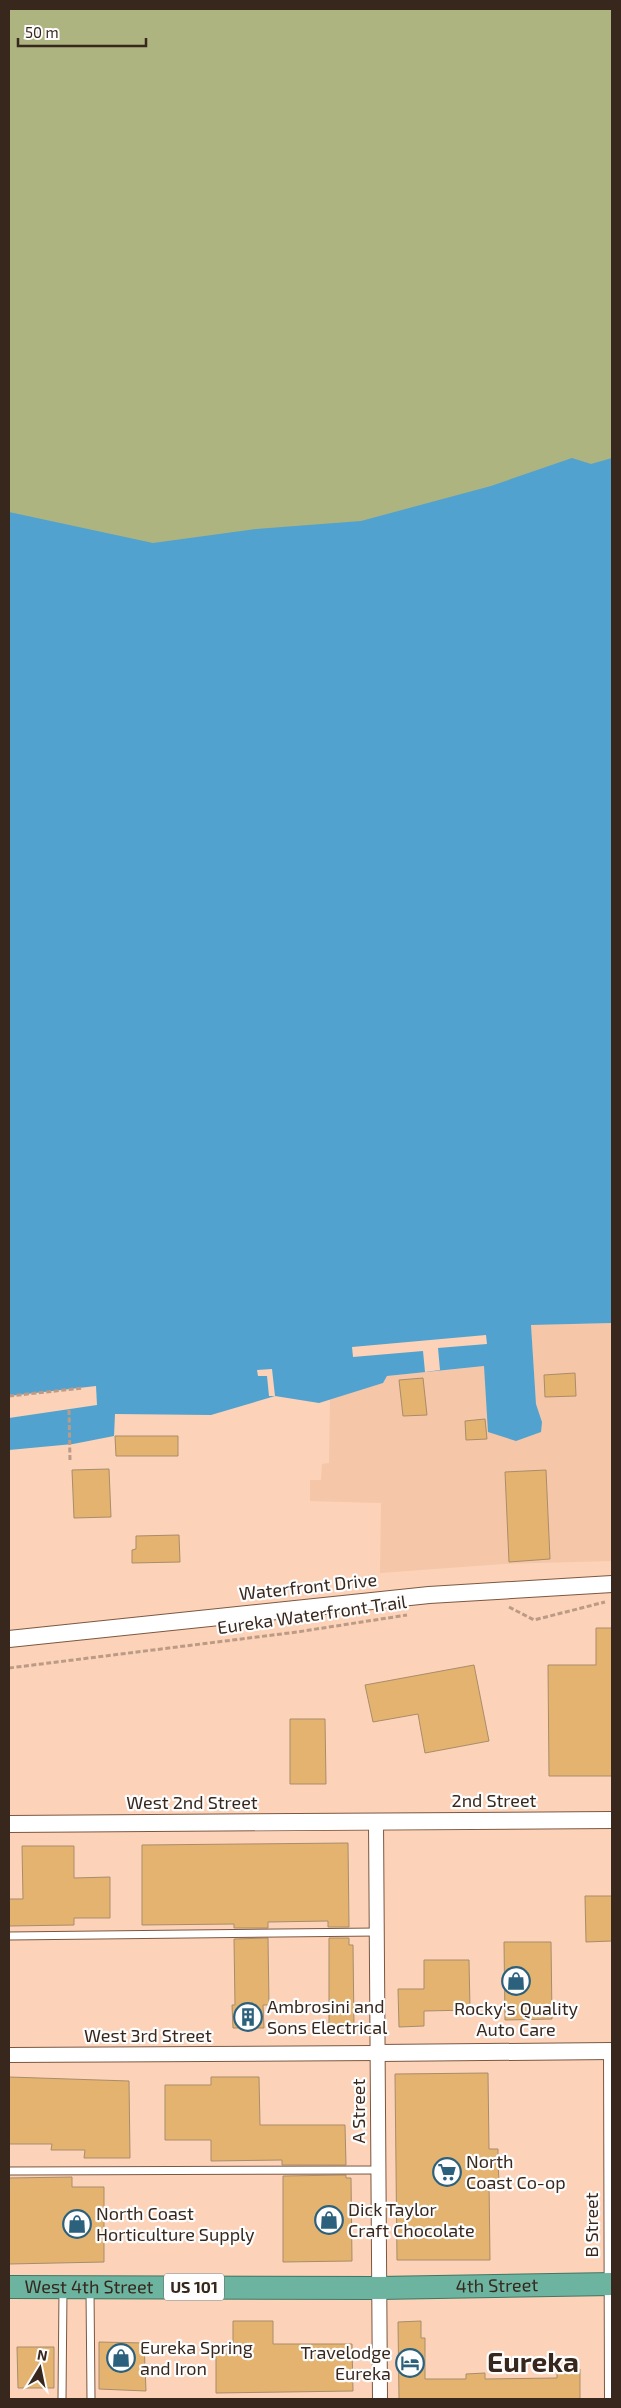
<svg xmlns="http://www.w3.org/2000/svg" width="621" height="2408" viewBox="0 0 621 2408" font-family="'Exo 2',sans-serif">
<style>
.built{fill:#f5c6a7}
.green{fill:#adb480}
.water{fill:#51a2ce}
.pier{fill:#fcd2b8}
.building{fill:#e4b370;stroke:#a88d6a}
.lines{fill:none;stroke-linecap:round;stroke-linejoin:round}
.service-casing{stroke:#7c5841;stroke-width:9}
.minor-casing{stroke:#7c5841;stroke-width:16}
.tertiary-casing{stroke:#7c5841;stroke-width:18}
.trunk-casing{stroke:#417663;stroke-width:24}
.path{stroke:#bc9b86;stroke-width:3;stroke-dasharray:5 2.5;stroke-linecap:butt}
.service{stroke:#fff;stroke-width:7}
.minor{stroke:#fff;stroke-width:14}
.tertiary{stroke:#fff;stroke-width:16}
.trunk{stroke:#6cb3a0;stroke-width:22}
.labels{text-anchor:middle;stroke-width:4.5;stroke-linejoin:round;paint-order:stroke}
.shield{fill:#fdfdfd;stroke:#726760;stroke-width:1}
.shield-label{font-size:16px;font-weight:bold;fill:#37271d}
.street-label{font-size:18px;fill:#37271d;stroke:#fdfdfd}
.poi-label{font-size:18px;fill:#37271d;stroke:#fdfdfd;text-anchor:start}
.town-label{font-size:28px;font-weight:bold;fill:#37271d;stroke:#fdfdfd}
</style>
<rect width="100%" height="100%" fill="#fcd2b8"/>
<polygon class="built" points="612,1323 612,1561 503,1564 380,1573 381,1503 310,1501 310,1480 321,1480 322,1464 329,1463 330,1399 383,1383 387,1376 485,1366 542,1422 536,1404 531,1325"/>
<polygon class="green" points="9,9 612,9 612,515 9,662"/>
<polygon class="water" points="572,458 591,464 612,458 612,1323 531,1325 536,1404 542,1422 541,1432 516,1441 488,1432 484,1366 387,1376 383,1383 319,1403 275,1396 211,1415 115,1414 114,1436 73,1444 9,1450 9,512 153,543 256,529 361,521 491,486"/>
<g class="pier">
<polygon points="486,1335 487,1344 438,1348 440,1370 425,1372 423,1351 353,1357 352,1347"/>
<polygon points="272,1369 275,1396 269,1396 267,1376 258,1376 257,1370"/>
<polygon points="96,1386 97,1405 9,1418 9,1396"/>
</g>
<g class="building">
<polygon points="575,1373 576,1396 545,1397 544,1375"/>
<polygon points="423,1378 427,1415 403,1416 399,1380"/>
<polygon points="485,1419 487,1439 466,1440 465,1421"/>
<polygon points="115,1436 178,1436 178,1456 116,1456"/>
<polygon points="109,1469 111,1517 74,1518 72,1470"/>
<polygon points="546,1470 550,1559 509,1562 505,1472"/>
<polygon points="179,1535 180,1562 132,1563 132,1550 136,1549 136,1536"/>
<polygon points="596,1628 612,1628 612,1776 549,1776 548,1665 596,1665"/>
<polygon points="474,1665 489,1741 425,1753 418,1714 373,1722 365,1685"/>
<polygon points="290,1719 325,1719 326,1784 290,1784"/>
<polygon points="348,1843 349,1927 328,1927 328,1921 268,1922 268,1928 234,1928 234,1924 142,1925 142,1845"/>
<polygon points="22,1846 74,1846 74,1878 110,1877 110,1918 74,1918 74,1925 9,1926 9,1899 23,1899"/>
<polygon points="585,1896 612,1896 612,1941 586,1942"/>
<polygon points="268,1938 269,2005 263,2005 264,2028 233,2028 232,2005 235,2005 234,1939"/>
<polygon points="329,1938 349,1938 349,1945 353,1945 354,2028 329,2028"/>
<polygon points="504,1942 551,1942 552,2019 505,2020"/>
<polygon points="424,1960 469,1960 470,2010 424,2011 424,2026 399,2027 398,1989 424,1989"/>
<polygon points="488,2073 489,2149 498,2149 498,2163 499,2181 489,2181 490,2260 397,2260 395,2074"/>
<polygon points="9,2077 129,2081 130,2158 84,2158 85,2150 51,2150 52,2144 9,2144"/>
<polygon points="211,2077 259,2077 260,2125 345,2125 346,2165 282,2165 282,2160 211,2161 211,2140 165,2140 165,2085 211,2085"/>
<polygon points="346,2175 346,2178 351,2178 352,2261 283,2262 283,2176"/>
<polygon points="72,2177 72,2187 104,2187 104,2262 9,2264 9,2178"/>
<polygon points="233,2321 273,2321 273,2344 352,2344 353,2391 216,2393 216,2354 230,2354 230,2344 233,2344"/>
<polygon points="421,2321 421,2338 425,2338 425,2379 466,2379 466,2374 485,2373 485,2379 557,2378 557,2370 580,2369 580,2399 399,2399 398,2322"/>
<polygon points="99,2342 144,2343 146,2391 99,2389"/>
<polygon points="17,2347 54,2347 54,2388 18,2388"/>
</g>
<g class="lines">
<defs>
<g id="service">
<polyline points="9,1936 377,1932"/>
<polyline points="9,2171 378,2170"/>
<polyline points="90,2290 91,2399"/>
<polyline points="62,2399 63,2290"/>
</g>
<g id="minor">
<polyline points="376,1822 380,2399"/>
<polyline points="611,2051 612,2399"/>
<polyline points="9,2055 378,2053"/>
</g>
<g id="tertiary">
<polyline points="9,1639 429,1595 612,1584"/>
<polyline points="9,1824 612,1820"/>
<polyline points="378,2053 612,2051"/>
</g>
<g id="trunk">
<path id="s1" d="M9 2287 379 2288 612 2284"/>
</g>
</defs>
<use href="#service" class="service-casing"/>
<use href="#minor" class="minor-casing"/>
<use href="#tertiary" class="tertiary-casing"/>
<use href="#trunk" class="trunk-casing"/>
<g class="path">
<polyline points="9,1396 83,1388"/>
<polyline points="69,1410 70,1461"/>
<polyline points="509,1607 534,1620 605,1602"/>
<polyline points="9,1668 297,1632 407,1615"/>
</g>
<use href="#service" class="service"/>
<use href="#minor" class="minor"/>
<use href="#tertiary" class="tertiary"/>
<use href="#trunk" class="trunk"/>
</g>
<defs>
<symbol id="shop-ring" viewBox="-11 -11 22 22"><circle r="9.5" fill="#fdfdfd" stroke="#2c617d" stroke-width="1.5"/><path d="M-5-2.5h2.3a2.7 3.5 0 0 1 5.4 0H5L5.5 6h-11ZM-1.5-2.5h3a1.5 2.3 0 0 0-3 0Z" fill="#2c617d"/></symbol>
<symbol id="building-ring" viewBox="-11 -11 22 22"><circle r="9.5" fill="#fdfdfd" stroke="#2c617d" stroke-width="1.5"/><path d="M-4-6H4V6H1V3H-1V6H-4ZM-2.5-4.3h1.7v1.8h-1.7ZM.8-4.3h1.7v1.8H.8ZM-2.5-1h1.7V.8h-1.7ZM.8-1h1.7V.8H.8Z" fill="#2c617d"/></symbol>
<symbol id="supermarket-ring" viewBox="-11 -11 22 22"><circle r="9.5" fill="#fdfdfd" stroke="#2c617d" stroke-width="1.5"/><path d="M-6-5.5h2.5l.6 2H6L4.5 2H-2.5L-4.4-4H-6ZM-1.5 3.2a1.3 1.3 0 1 0 .1 0ZM3 3.2a1.3 1.3 0 1 0 .1 0Z" fill="#2c617d"/></symbol>
<symbol id="hotel-ring" viewBox="-11 -11 22 22"><circle r="9.5" fill="#fdfdfd" stroke="#2c617d" stroke-width="1.5"/><path d="M-6-4.5h1.5V1H6V5H4.5V3h-9V5H-6ZM-4 0a1.8 1.8 0 1 1 3.6 0ZM.5 0V-2.5h3Q6-2.5 6 0Z" fill="#2c617d"/></symbol>
</defs>
<g fill-rule="evenodd">
<use href="#shop-ring" x="500" y="1965" width="32" height="32"/>
<use href="#building-ring" x="232" y="2001" width="32" height="32"/>
<use href="#supermarket-ring" x="431" y="2156" width="32" height="32"/>
<use href="#shop-ring" x="313" y="2204" width="32" height="32"/>
<use href="#shop-ring" x="61" y="2208" width="32" height="32"/>
<use href="#shop-ring" x="105" y="2342" width="32" height="32"/>
<use href="#hotel-ring" x="394" y="2347" width="32" height="32"/>
</g>
<g class="labels">
<rect class="shield" x="164" y="2273.5" width="60" height="27" rx="4"/>
<g class="shield-label">
<text x="194" y="2293">US 101</text>
</g>
<g class="street-label">
<text transform="translate(308 1587) rotate(-6)" y="6">Waterfront Drive</text>
<text transform="translate(312 1615) rotate(-8)" y="6">Eureka Waterfront Trail</text>
<text x="494" y="1807">2nd Street</text>
<text x="192" y="1809">West 2nd Street</text>
<text x="148" y="2042">West 3rd Street</text>
<text transform="translate(359 2111) rotate(-90)" y="6">A Street</text>
<text transform="translate(592 2225) rotate(-90)" y="6">B Street</text>
<text dy="6" stroke="none"><textPath href="#s1" startOffset="488">4th Street</textPath></text>
<text dy="6" stroke="none"><textPath href="#s1" startOffset="80">West 4th Street</textPath></text>
</g>
<g class="poi-label">
<text x="267" y="2013">Ambrosini and<tspan x="267" dy="21">Sons Electrical</tspan></text>
<text x="516" y="2015" text-anchor="middle">Rocky's Quality<tspan x="516" dy="21">Auto Care</tspan></text>
<text x="466" y="2168">North<tspan x="466" dy="21">Coast Co-op</tspan></text>
<text x="348" y="2216">Dick Taylor<tspan x="348" dy="21">Craft Chocolate</tspan></text>
<text x="96" y="2220">North Coast<tspan x="96" dy="21">Horticulture Supply</tspan></text>
<text x="140" y="2354">Eureka Spring<tspan x="140" dy="21">and Iron</tspan></text>
<text x="391" y="2359" text-anchor="end">Travelodge<tspan x="391" dy="21">Eureka</tspan></text>
</g>
<g class="town-label">
<text x="533" y="2372">Eureka</text>
</g>
</g>
<rect width="621" height="2408" fill="none" stroke="#37271d" stroke-width="20"/>
<g transform="translate(40 2368) rotate(10)" stroke="#fdfdfd" stroke-width="4" paint-order="stroke">
<path d="M0-4L9 19L0 12L-9 19Z" fill="#37271d"/>
<text y="-8" font-size="14" font-weight="bold" text-anchor="middle" fill="#37271d">N</text>
</g>
<path d="M18 38v8h128v-8" fill="none" stroke="#37271d" stroke-width="2.5"/>
<text x="25" y="38" font-size="15" fill="#37271d" stroke="#fdfdfd" stroke-width="4" paint-order="stroke">50 m</text>
</svg>
